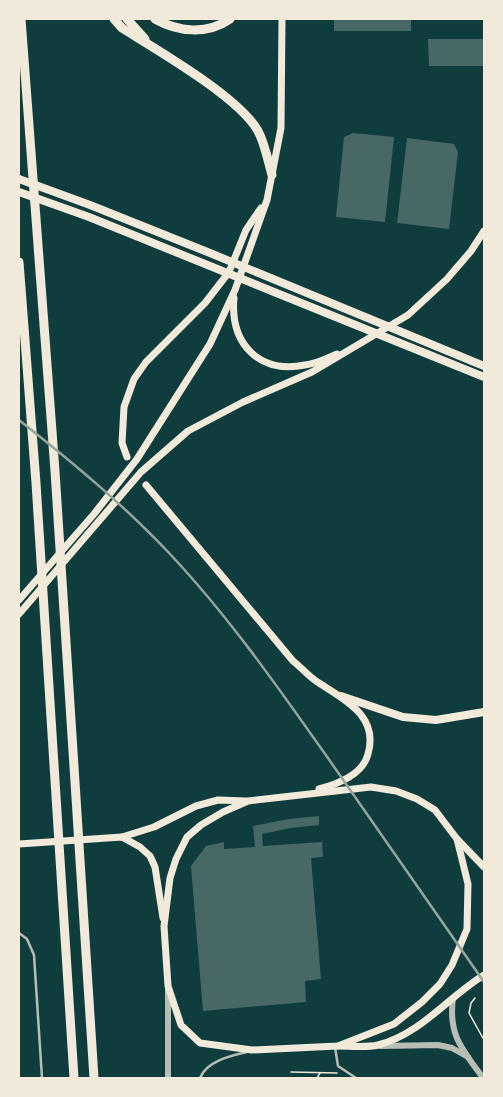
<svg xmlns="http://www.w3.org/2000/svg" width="503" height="1097" viewBox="0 0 503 1097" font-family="Signika,sans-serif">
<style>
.building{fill:#486865}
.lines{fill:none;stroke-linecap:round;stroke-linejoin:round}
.path{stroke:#f1e9da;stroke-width:1.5}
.service{stroke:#b8beb3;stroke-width:2.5}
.tertiary{stroke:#b8beb3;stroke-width:6}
.secondary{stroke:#f1e9da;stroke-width:7}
.primary{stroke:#f1e9da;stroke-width:7}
.trunk{stroke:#f1e9da;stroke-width:8}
.motorway{stroke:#f1e9da;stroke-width:9}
.rail{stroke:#97a49c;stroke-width:2.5}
</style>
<rect width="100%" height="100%" fill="#0f3d3e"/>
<g class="building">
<rect x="334" y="19" width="77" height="12"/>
<polygon points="428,39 484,39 484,66 429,66"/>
<polygon points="353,133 394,137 385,222 336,217 344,137"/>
<polygon points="407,138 454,144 458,152 449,229 397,223"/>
<polygon points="319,816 319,825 291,828 262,834 263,846 322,842 323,857 311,858 321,979 305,981 306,1002 203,1011 191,866 206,846 224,842 224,849 255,847 253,826 289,819"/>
</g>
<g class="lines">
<g class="path">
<polyline points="475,998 471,1003 469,1013 484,1040"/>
<polyline points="291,1072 337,1073"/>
<polyline points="317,1078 320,1073"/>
</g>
<g class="service">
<polyline points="19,933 27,939 34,955 42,1078"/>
<polyline points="335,1047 338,1066 356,1078"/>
<path d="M200 1078C207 1061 230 1056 247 1052"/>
</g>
<g class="tertiary">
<polyline points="168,989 168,1078"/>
<path d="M453 998C448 1035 462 1049 483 1078"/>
<polyline points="380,1046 438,1045 452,1048 468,1057"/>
</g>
<g class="secondary">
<polyline points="457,839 484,867"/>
<path d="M338 1046C350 1046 366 1048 378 1045 421 1034 448 997 484 975"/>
</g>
<g class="primary">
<path d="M234 298C230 343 258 374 305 365 316 364 327 358 337 354"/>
<polyline points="127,457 122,443 124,407 134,379 146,362 205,303 229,272 246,230 261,208"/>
<path d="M146 485 293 661C302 668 309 677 319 683 345 700 379 716 368 754 363 775 338 784 319 789"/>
<polyline points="19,600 94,514 137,459 210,344 235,290 267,200 281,128 282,19"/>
<polyline points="19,614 141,472 188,431 243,402 312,372 408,315 447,279 471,251 484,231"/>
<polygon points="371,787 396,791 417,799 435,810 457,839 468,884 467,929 452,965 440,984 422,1002 394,1024 338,1046 252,1050 200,1043 181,1025 168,986 164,926 170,878 176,859 187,837 201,825 223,812 248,801"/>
<polyline points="122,837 154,827 196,806 218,800 246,801"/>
<polyline points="19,844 122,837 140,847 150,856 155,867 163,918"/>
</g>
<g class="trunk">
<polyline points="19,179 90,205 210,253 484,366"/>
<polyline points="19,192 89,217 484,377"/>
<polyline points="341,696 403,717 436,720 484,712"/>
</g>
<g class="motorway">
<polyline points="21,19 55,471 94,1078"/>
<path d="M114 19 122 28C157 50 239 97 258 131 265 144 268 161 272 175"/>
<polyline points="127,19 145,39"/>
<path d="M155 19C178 32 207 35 230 19"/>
<polyline points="19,262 36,483 74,1078"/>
</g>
<path class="rail" d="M19 420C72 462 124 505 170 554 230 618 280 690 330 761 382 835 433 909 484 982"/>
</g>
<rect width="503" height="1097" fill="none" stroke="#f1e9da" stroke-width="40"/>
</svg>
